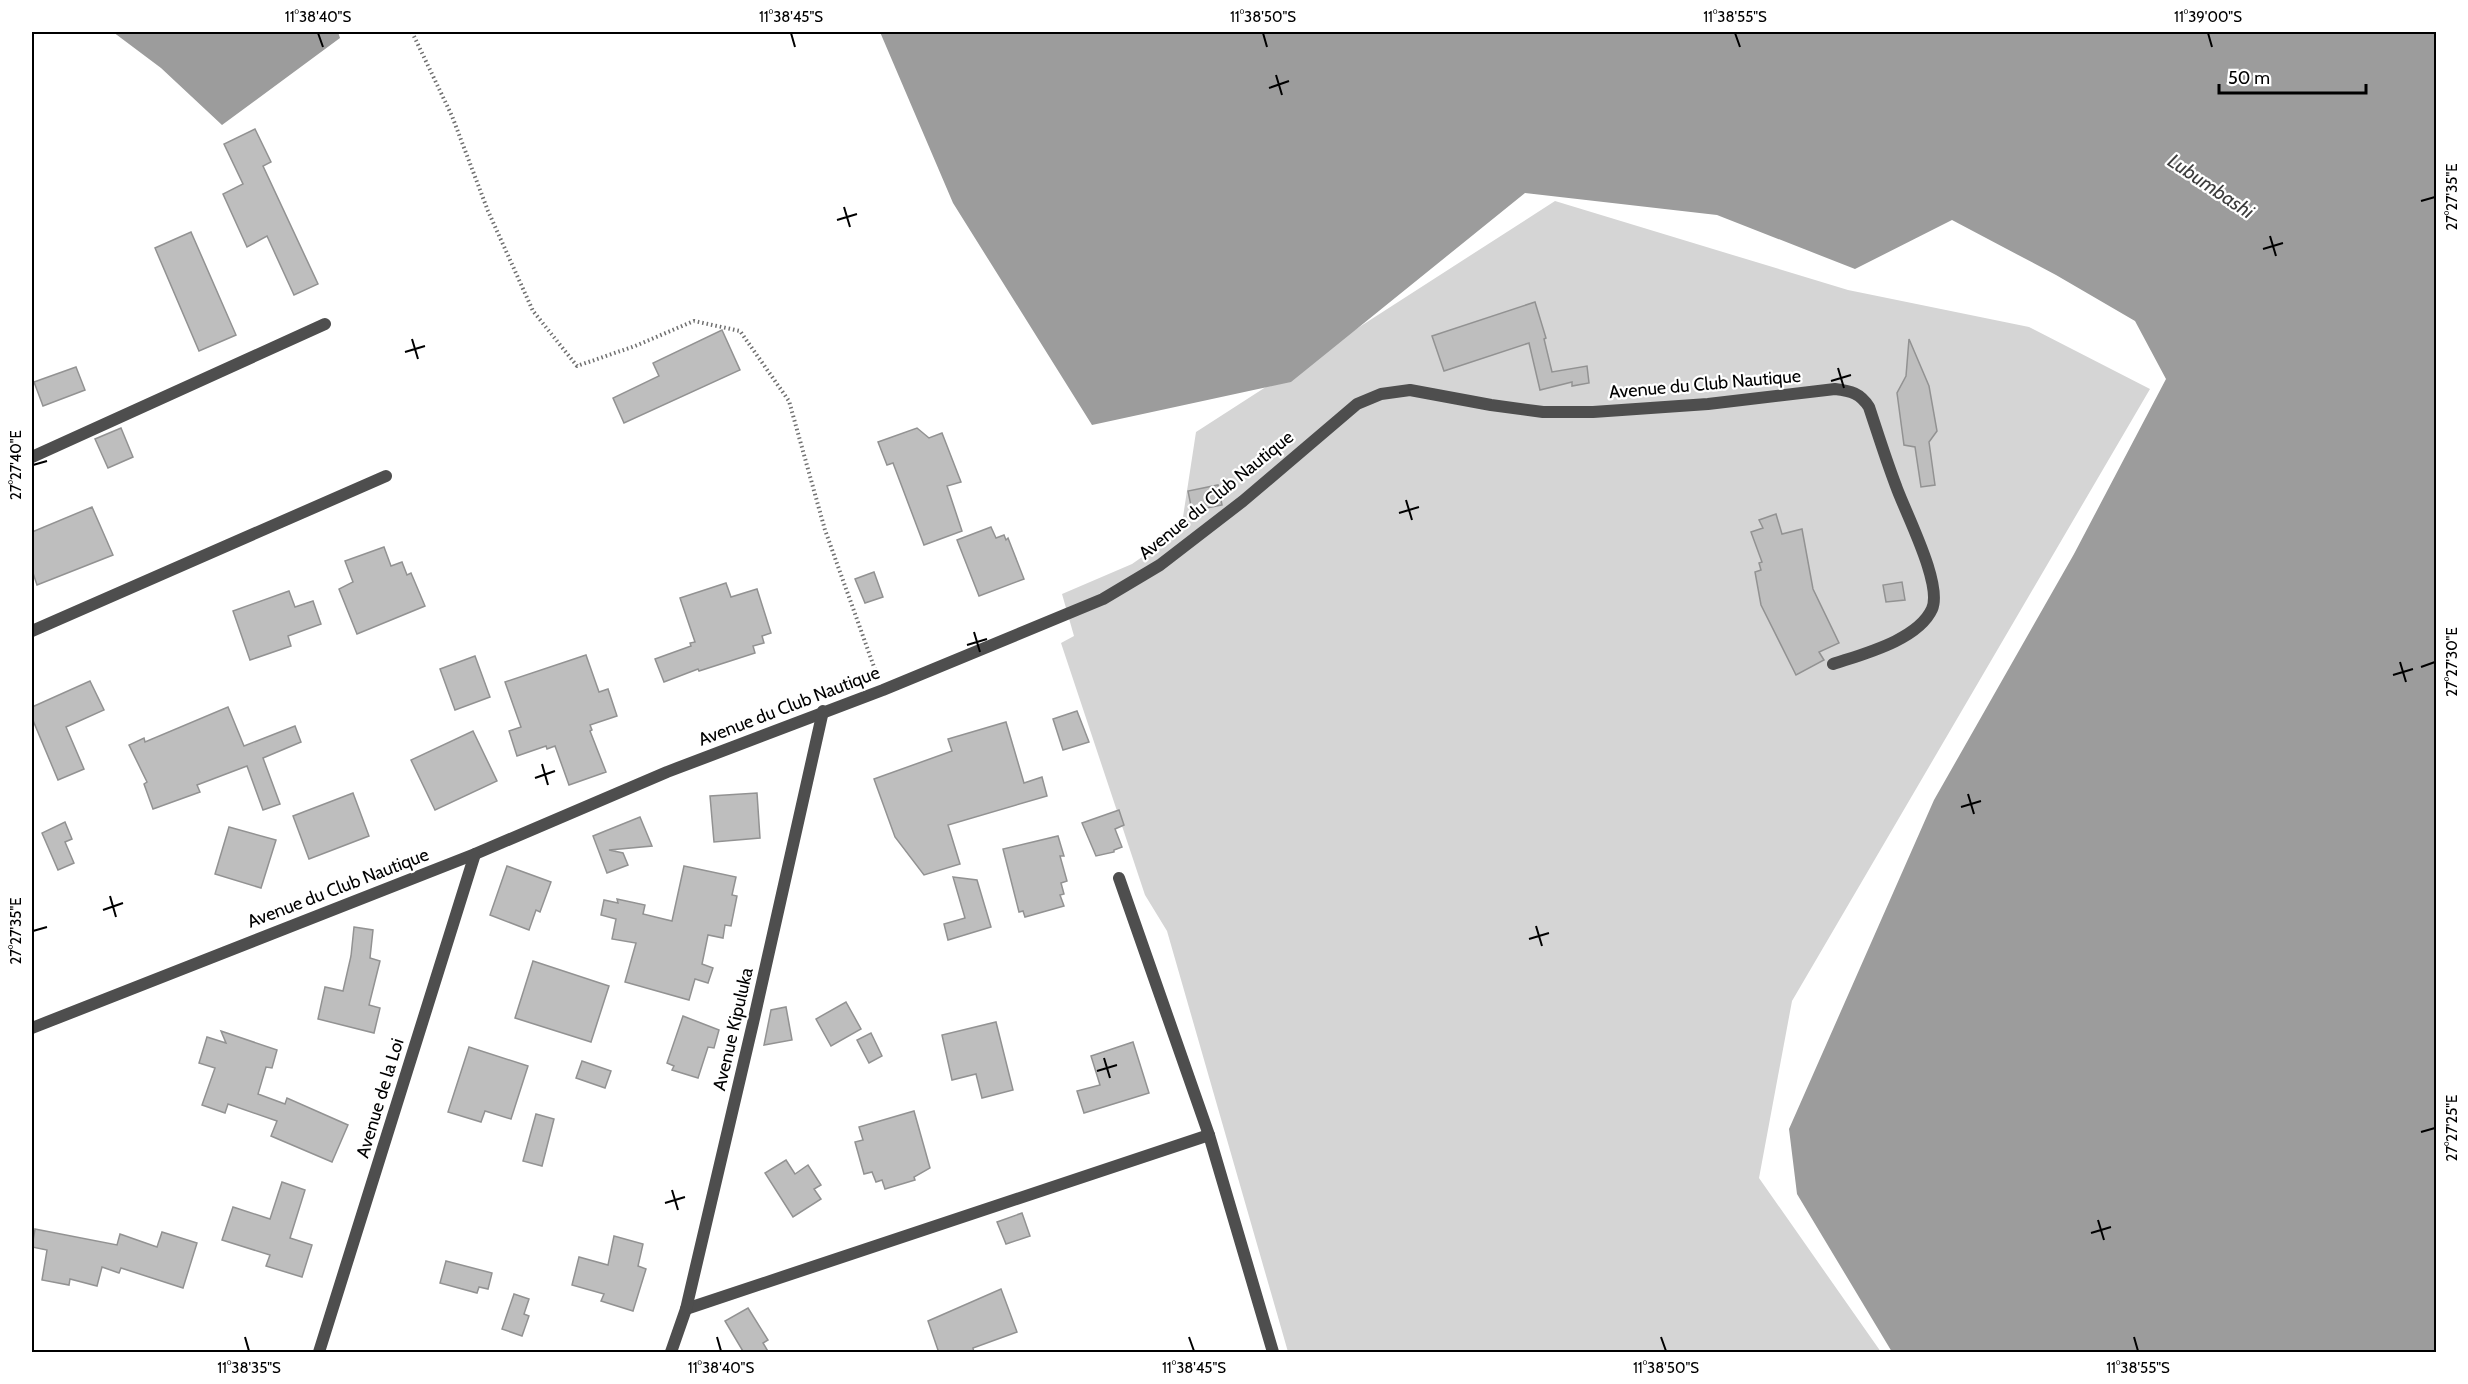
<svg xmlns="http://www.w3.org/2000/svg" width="2468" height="1384" viewBox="0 0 2468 1384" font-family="Cabin,sans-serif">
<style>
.green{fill:#d5d5d5}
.water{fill:#9c9c9c}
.building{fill:#bebebe;stroke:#929292;stroke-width:1.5}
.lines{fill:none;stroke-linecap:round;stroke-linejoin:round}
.path{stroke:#707070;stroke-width:4;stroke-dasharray:1.5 3;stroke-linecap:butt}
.minor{stroke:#4e4e4e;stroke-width:12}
.ticks{fill:none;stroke:#000;stroke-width:2}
.labels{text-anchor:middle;stroke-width:4.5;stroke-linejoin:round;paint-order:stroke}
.street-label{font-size:18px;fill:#000;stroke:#fff}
.water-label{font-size:20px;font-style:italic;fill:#3d3d3d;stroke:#fff}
.neatline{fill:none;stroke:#000;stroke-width:2}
.ticks-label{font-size:15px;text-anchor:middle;fill:#000}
</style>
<rect width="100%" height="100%" fill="#fff"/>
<polygon class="green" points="1555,201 1848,290 2029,327 2150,389 1792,1001 1759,1178 1881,1352 1288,1352 1167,931 1145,895 1061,643 1074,636 1062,594 1132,564 1181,530 1196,432"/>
<g class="water">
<polygon points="113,32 338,32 340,38 222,125 161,68"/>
<polygon points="880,32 2436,32 2436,1352 1892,1352 1797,1194 1789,1129 1934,800 2074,554 2166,379 2135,321 2056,275 1952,220 1855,269 1717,215 1525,193 1291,382 1092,425 953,203"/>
</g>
<g class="building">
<polygon points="255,129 271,162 263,166 318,284 294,295 267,236 247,247 223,194 243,184 224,144"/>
<polygon points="191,232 236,335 199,351 155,248"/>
<polygon points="1535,302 1546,338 1544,339 1552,372 1587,366 1589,383 1572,386 1572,382 1540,390 1529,343 1444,371 1432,336"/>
<polygon points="722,330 740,370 624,423 613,398 659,376 653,363"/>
<polygon points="1909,339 1929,386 1937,431 1929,442 1935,485 1921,487 1915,447 1904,445 1897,393 1906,376"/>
<polygon points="76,367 85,390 43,406 34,382"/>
<polygon points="121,428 133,457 108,468 95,439"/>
<polygon points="917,428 929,438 942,433 961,482 947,486 962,531 924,545 893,463 887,465 878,442"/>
<polygon points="1218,485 1222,505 1192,511 1188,491"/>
<polygon points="92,507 113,555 37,585 32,570 32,532"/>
<polygon points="1776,514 1782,534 1802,529 1813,589 1839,643 1819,652 1824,660 1796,675 1761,605 1755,572 1761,570 1759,563 1762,562 1751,532 1763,528 1759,520"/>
<polygon points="991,527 996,538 1004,535 1006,540 1008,538 1024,579 979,596 957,540"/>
<polygon points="384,547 391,566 402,562 407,575 411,573 425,606 357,634 339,589 353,582 345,561"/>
<polygon points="874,572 883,597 865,603 855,579"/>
<polygon points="1902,582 1905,600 1886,602 1883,585"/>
<polygon points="726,583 731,597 757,589 771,633 762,636 764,643 753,646 755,653 699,671 698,669 664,682 655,659 691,646 690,643 695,642 680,598"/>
<polygon points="289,591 295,607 313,601 321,624 288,636 291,646 250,660 233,611"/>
<polygon points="586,655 599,692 608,689 617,716 590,725 592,730 590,731 606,772 569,785 555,746 547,749 546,746 517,756 509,731 521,727 505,682"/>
<polygon points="475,656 490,697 455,710 440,669"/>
<polygon points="90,681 104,710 66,727 84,769 58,780 32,718 32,707"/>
<polygon points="228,707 244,746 295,726 301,742 263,758 280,804 263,810 247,766 197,785 200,792 153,809 144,784 147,782 129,745 144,738 145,742"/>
<polygon points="1077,711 1089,742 1063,750 1053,719"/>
<polygon points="1006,722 1024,783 1042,777 1047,796 948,825 960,864 924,875 895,837 874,779 952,751 948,739"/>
<polygon points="473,731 497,781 435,810 411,760"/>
<polygon points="353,793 369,836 309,859 293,816"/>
<polygon points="757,793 760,838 714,842 710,796"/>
<polygon points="1119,810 1124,825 1115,829 1122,847 1114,850 1114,852 1096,856 1082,823"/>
<polygon points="640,817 652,846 609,850 623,853 628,865 607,873 593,836"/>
<polygon points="65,822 72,839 65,842 74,863 58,870 42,833"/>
<polygon points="229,827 276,840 261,888 215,874"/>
<polygon points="1058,836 1064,856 1060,856 1067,881 1061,883 1064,894 1060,895 1064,906 1025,917 1023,911 1019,912 1003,849"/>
<polygon points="507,866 551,882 540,912 536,910 529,930 490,915"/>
<polygon points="684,866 736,877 732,895 737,896 731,926 725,925 723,938 708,935 702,964 713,968 708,983 695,979 689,1000 625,982 636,943 612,939 616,919 601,915 604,900 618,903 617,899 645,905 643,914 672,921"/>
<polygon points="953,877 977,880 991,927 948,940 944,924 965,918"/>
<polygon points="354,927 373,930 370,958 380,961 369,1005 380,1008 374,1033 318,1019 325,987 343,991 351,956"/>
<polygon points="533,961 609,986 591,1042 515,1018"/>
<polygon points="846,1002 861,1029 831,1046 816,1019"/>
<polygon points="786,1007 792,1040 764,1045 771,1010"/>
<polygon points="683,1016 719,1030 714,1048 708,1047 698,1078 672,1070 674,1066 667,1063"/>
<polygon points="996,1022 1013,1090 982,1098 976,1074 952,1080 942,1035"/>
<polygon points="221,1031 277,1050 272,1068 266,1067 258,1094 285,1104 287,1098 348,1125 332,1162 271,1136 277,1121 228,1104 225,1113 202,1105 215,1068 199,1063 207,1037 226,1043"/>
<polygon points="871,1033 882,1056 869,1063 857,1040"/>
<polygon points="1133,1042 1149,1093 1084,1113 1077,1091 1100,1085 1091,1056"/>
<polygon points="469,1047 528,1066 511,1119 485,1111 481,1122 448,1112"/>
<polygon points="582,1061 611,1071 605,1088 576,1078"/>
<polygon points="914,1111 930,1168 914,1177 915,1180 885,1189 882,1180 876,1182 872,1172 864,1174 855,1142 863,1140 859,1127"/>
<polygon points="536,1114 554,1119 542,1166 523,1161"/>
<polygon points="786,1160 795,1174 808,1165 821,1185 814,1189 821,1199 793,1217 765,1173"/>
<polygon points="282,1182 305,1190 290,1238 312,1245 302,1277 266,1266 270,1255 222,1240 233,1207 270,1219"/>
<polygon points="1022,1213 1030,1236 1006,1244 997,1222"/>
<polygon points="35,1229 117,1245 120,1234 157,1247 162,1232 197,1243 183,1288 121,1268 119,1273 102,1267 97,1286 70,1279 69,1285 42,1280 47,1250 32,1247"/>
<polygon points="614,1236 643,1244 638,1266 646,1269 633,1311 601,1301 604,1294 572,1285 579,1257 608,1265"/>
<polygon points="446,1261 492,1273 488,1289 479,1287 477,1293 440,1283"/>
<polygon points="1001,1289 1017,1332 973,1348 974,1353 939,1353 928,1321"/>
<polygon points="514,1294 529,1299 524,1314 529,1316 522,1336 502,1329"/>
<polygon points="748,1308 768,1340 763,1343 769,1353 744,1353 725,1321"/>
</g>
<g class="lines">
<polyline class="path" points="412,32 452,116 488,211 533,311 577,366 635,346 694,321 740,331 789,401 825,530 878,678"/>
<g class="minor">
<polyline points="32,457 325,324"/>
<polyline points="32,631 386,476"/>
<polyline points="1119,878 1209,1135 1273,1352"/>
<path d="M32 1028 475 854 667 772 883 690 1103 599 1160 565 1243 501 1357 404 1381 394 1410 390 1491 405 1543 412H1593L1708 404 1835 389C1851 391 1860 393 1869 407 1878 434 1886 460 1896 486 1905 512 1943 584 1932 609 1918 640 1863 654 1833 664"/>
<polyline points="686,1309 1209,1135"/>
<polyline points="319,1352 475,854"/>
<polyline points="671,1352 686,1309 753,1023 823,711"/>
</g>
</g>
<path class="ticks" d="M318 33 323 47M791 33 795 47M1263 33 1267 47M1735 33 1740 47M2208 33 2212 47M1276 75 1282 95M1269 88 1289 81M2421 201 2435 197M844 207 850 227M837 220 857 214M2270 236 2276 256M2263 249 2283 243M412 339 418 359M405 352 425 346M1838 368 1844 388M1831 381 1851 375M33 465 47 461M1406 500 1412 520M1399 513 1419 507M974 632 980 652M967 645 987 639M2400 662 2406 682M2421 667 2435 662M2393 675 2413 669M542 764 548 785M535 778 555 771M1968 794 1974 814M1961 807 1981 801M110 896 116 917M103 910 123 903M1536 926 1542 946M33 931 47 927M1529 939 1549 933M1104 1058 1110 1078M1097 1071 1117 1065M2421 1132 2435 1128M672 1190 678 1210M665 1203 685 1197M2098 1220 2104 1240M2091 1233 2111 1227M245 1337 249 1351M717 1337 721 1351M1189 1337 1194 1351M1661 1337 1666 1351M2134 1337 2138 1351"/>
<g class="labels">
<g class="street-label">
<text transform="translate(1705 384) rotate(-5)" y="6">Avenue du Club Nautique</text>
<text transform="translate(1216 495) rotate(-39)" y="6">Avenue du Club Nautique</text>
<text transform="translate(789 706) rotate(-21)" y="6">Avenue du Club Nautique</text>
<text transform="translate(338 888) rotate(-21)" y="6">Avenue du Club Nautique</text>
<text transform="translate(733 1029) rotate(-77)" y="6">Avenue Kipuluka</text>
<text transform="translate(380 1098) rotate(-73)" y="6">Avenue de la Loi</text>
</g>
<g class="water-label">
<text transform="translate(2211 186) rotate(34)" y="7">Lubumbashi</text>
</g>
</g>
<rect width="2468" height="1384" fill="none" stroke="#ffffff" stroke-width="66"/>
<path d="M2219 84v9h147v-9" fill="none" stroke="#000000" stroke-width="3"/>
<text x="2228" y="84" font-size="18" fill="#000000" stroke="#ffffff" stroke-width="4.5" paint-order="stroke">50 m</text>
<rect x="33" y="33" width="2402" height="1318" class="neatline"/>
<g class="ticks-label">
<text x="318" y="22">11°38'40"S</text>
<text x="791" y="22">11°38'45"S</text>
<text x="1263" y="22">11°38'50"S</text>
<text x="1735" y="22">11°38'55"S</text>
<text x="2208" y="22">11°39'00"S</text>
<text transform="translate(2452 197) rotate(-90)" y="5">27°27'35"E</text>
<text transform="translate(16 465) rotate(-90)" y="5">27°27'40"E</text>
<text transform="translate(2452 662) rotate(-90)" y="5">27°27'30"E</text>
<text transform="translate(16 931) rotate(-90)" y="5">27°27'35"E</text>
<text transform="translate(2452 1128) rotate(-90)" y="5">27°27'25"E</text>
<text x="249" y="1373">11°38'35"S</text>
<text x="721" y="1373">11°38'40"S</text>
<text x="1194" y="1373">11°38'45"S</text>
<text x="1666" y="1373">11°38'50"S</text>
<text x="2138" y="1373">11°38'55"S</text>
</g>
</svg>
